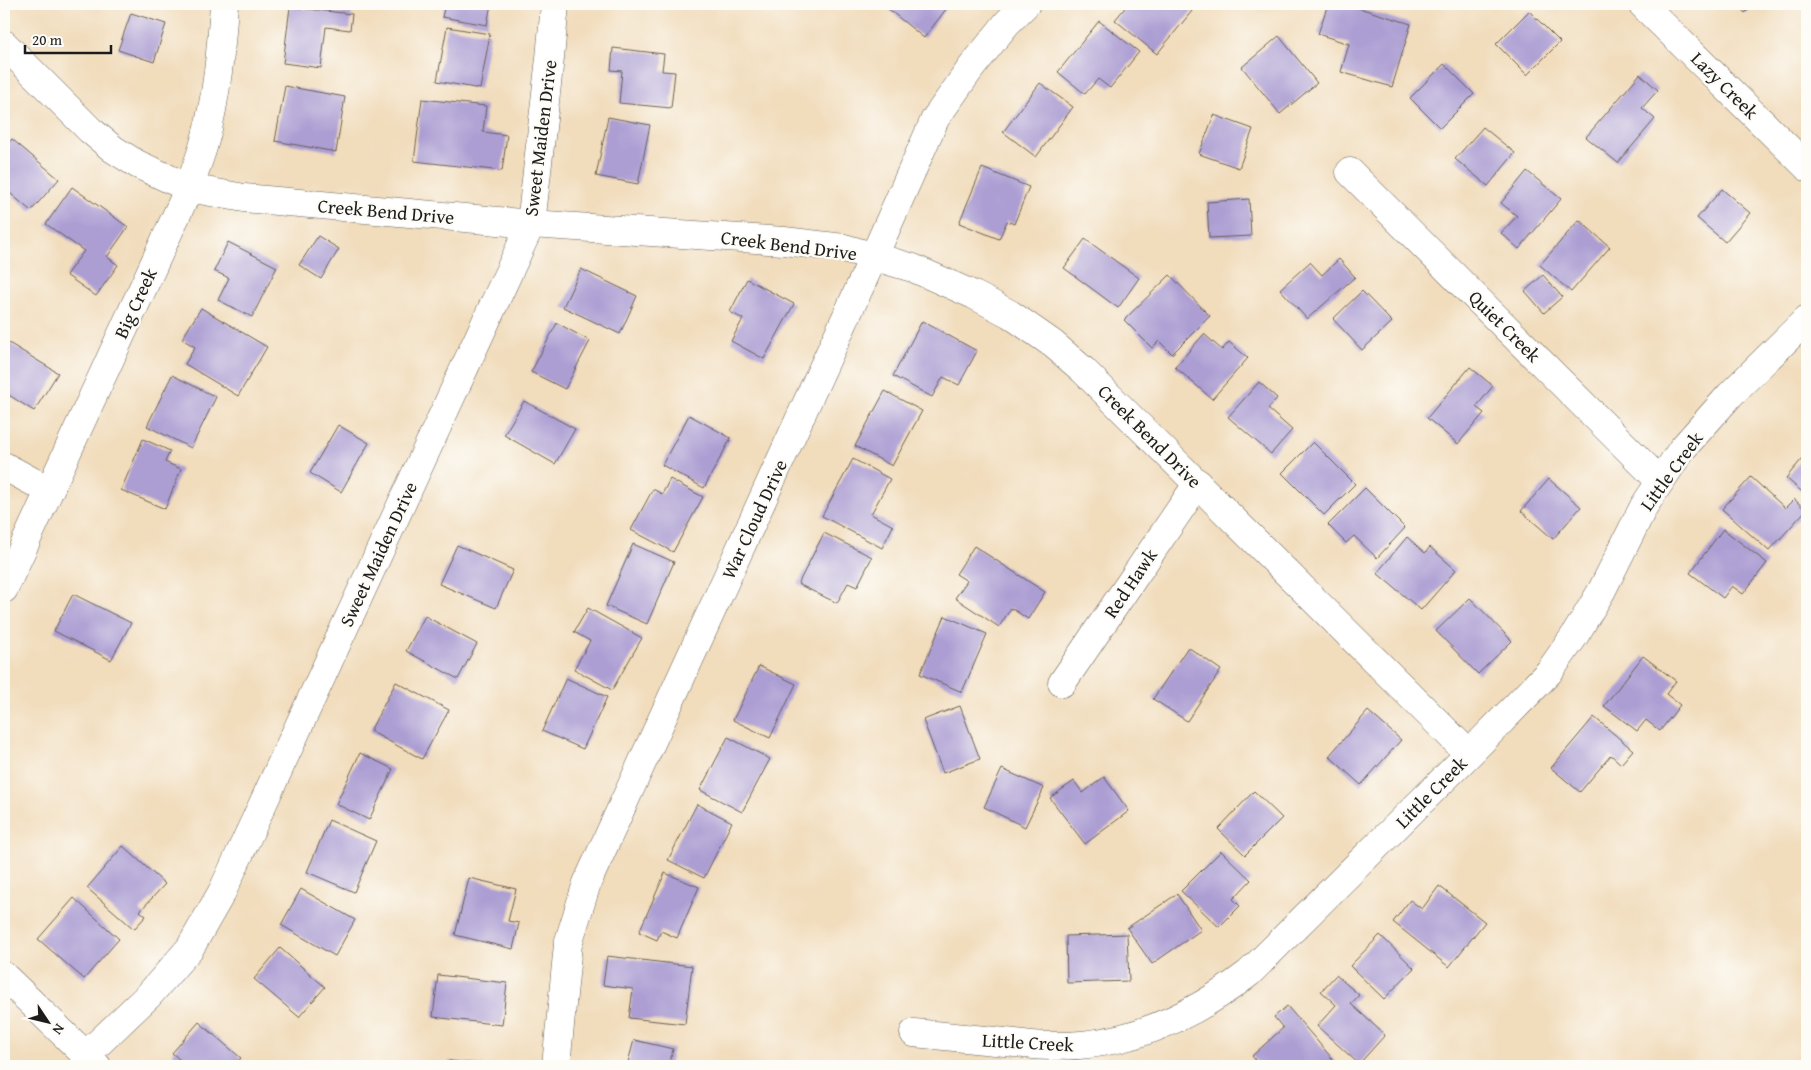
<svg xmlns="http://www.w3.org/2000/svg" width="1811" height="1070" viewBox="0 0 1811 1070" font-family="'Gentium Book Plus',serif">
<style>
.building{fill:#ac9ed3}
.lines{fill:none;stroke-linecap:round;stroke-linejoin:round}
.minor-casing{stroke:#675f54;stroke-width:29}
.minor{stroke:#fff;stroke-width:28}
.labels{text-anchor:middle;stroke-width:4.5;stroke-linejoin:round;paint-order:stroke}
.street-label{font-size:19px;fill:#1c1c1c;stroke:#fdfcf7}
</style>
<rect width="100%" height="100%" fill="#fdfcf7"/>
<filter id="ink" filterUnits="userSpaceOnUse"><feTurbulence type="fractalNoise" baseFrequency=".02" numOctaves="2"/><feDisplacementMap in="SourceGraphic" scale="10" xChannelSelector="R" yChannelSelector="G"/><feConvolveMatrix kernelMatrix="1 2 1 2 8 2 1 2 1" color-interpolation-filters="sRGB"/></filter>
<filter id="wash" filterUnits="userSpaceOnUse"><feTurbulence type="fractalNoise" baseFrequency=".0096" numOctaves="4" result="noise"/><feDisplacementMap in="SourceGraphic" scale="20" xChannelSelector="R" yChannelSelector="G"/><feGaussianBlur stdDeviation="1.12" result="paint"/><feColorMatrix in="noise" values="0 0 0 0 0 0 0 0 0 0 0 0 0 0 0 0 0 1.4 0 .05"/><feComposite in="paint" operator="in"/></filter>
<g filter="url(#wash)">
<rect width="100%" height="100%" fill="#f1dcbb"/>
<g id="blocks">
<g class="building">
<polygon points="445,4 491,4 487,25 442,17"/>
<polygon points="890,4 950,4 924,38 887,8"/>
<polygon points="1128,4 1184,4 1192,11 1157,54 1115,20"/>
<polygon points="1328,4 1346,4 1411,24 1392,87 1341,72 1349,44 1318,34"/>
<polygon points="1736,4 1754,4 1745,13"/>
<polygon points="290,7 352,14 350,30 326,27 321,68 283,63"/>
<polygon points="1529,11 1560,42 1527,75 1496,44"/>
<polygon points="131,13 166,24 154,62 118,50"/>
<polygon points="1099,21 1139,52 1110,88 1098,79 1085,94 1058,72"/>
<polygon points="447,27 490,34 480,89 437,81"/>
<polygon points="1279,36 1317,83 1280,114 1242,67"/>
<polygon points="613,48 664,54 662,71 675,72 671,108 619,103 622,71 611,70"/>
<polygon points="1444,64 1474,94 1440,128 1410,98"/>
<polygon points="1640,74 1658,90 1642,108 1655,119 1618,163 1586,137"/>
<polygon points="1040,83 1073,107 1036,157 1003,132"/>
<polygon points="285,86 345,97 336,152 275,141"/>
<polygon points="422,99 486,106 483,132 507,135 502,171 414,161"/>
<polygon points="1214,115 1253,129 1239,168 1199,154"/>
<polygon points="608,117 650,125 638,184 596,176"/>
<polygon points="1483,127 1515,153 1488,186 1455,159"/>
<polygon points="12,139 59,179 31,211 4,188 4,148"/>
<polygon points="982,168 1029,187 1014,224 1007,221 999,239 959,223"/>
<polygon points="1527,171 1561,199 1519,249 1501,233 1517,216 1501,203"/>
<polygon points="72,187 128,227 107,257 118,265 96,296 66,275 84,251 46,224"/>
<polygon points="1722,189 1750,213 1725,242 1697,218"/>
<polygon points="1249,199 1251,236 1209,238 1207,202"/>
<polygon points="1579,220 1610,247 1571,292 1540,265"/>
<polygon points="318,236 339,249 321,279 299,265"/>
<polygon points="1085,239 1139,278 1118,308 1064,268"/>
<polygon points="228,242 277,267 252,317 218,300 229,278 214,271"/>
<polygon points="1339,259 1355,277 1307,319 1280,289 1310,262 1322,275"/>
<polygon points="581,269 637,296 620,334 563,307"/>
<polygon points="1170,275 1210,316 1172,354 1159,341 1152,348 1124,320"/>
<polygon points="1543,275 1562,297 1544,313 1525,291"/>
<polygon points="747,279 794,304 764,359 731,341 743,319 730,312"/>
<polygon points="1362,291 1392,322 1362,350 1333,319"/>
<polygon points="201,308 267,347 238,396 185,364 195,347 182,339"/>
<polygon points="922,321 977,351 959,385 943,377 932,397 893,376"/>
<polygon points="557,323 590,341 565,389 531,372"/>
<polygon points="1204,334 1222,350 1229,342 1248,358 1212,399 1175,367"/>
<polygon points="4,340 58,373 34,411 4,392"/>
<polygon points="1470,367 1493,386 1476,407 1484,413 1458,444 1427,418"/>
<polygon points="172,375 216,397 191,448 147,426"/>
<polygon points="1259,382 1277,398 1268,409 1292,430 1271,454 1228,417"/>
<polygon points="885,391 922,411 892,466 855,446"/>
<polygon points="524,401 575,429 555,464 504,435"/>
<polygon points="689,415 731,438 704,488 662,465"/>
<polygon points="338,425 369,443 341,492 310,473"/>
<polygon points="143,439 170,451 165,462 181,469 165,509 121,490"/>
<polygon points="1313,442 1355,484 1324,515 1282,473"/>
<polygon points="1807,453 1807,496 1786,478"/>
<polygon points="853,459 890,479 871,514 893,526 882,548 822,516"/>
<polygon points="1751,477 1785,508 1794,499 1806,510 1769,551 1722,509"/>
<polygon points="670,479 703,497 673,552 631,530 653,489 662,494"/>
<polygon points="1549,479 1581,507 1553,539 1521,511"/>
<polygon points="1365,488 1405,528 1377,558 1354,536 1346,543 1328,525"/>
<polygon points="1723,529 1767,563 1743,594 1732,586 1723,598 1690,573"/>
<polygon points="824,533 872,557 857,587 848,583 837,603 798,584"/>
<polygon points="1407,537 1425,553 1430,547 1456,570 1421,610 1377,573"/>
<polygon points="633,544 674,562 647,624 606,606"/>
<polygon points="457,545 513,570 496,608 439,584"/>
<polygon points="974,546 1045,592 1028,619 1011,608 999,627 955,598 967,581 956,574"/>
<polygon points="73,594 131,623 111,660 54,631"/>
<polygon points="1470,598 1512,641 1478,674 1436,631"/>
<polygon points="588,608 642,638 612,690 574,669 590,641 574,632"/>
<polygon points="425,616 477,644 458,679 406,651"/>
<polygon points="945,616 987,634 962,692 920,674"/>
<polygon points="1188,647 1221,670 1187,721 1153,699"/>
<polygon points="1643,656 1676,681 1666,694 1680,705 1660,731 1646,720 1637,731 1604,706"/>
<polygon points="759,666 796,684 770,738 733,720"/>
<polygon points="566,678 607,697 583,749 542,731"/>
<polygon points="396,682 449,710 422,759 370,731"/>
<polygon points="960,706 980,759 943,773 923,720"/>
<polygon points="1368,711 1401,740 1361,785 1329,756"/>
<polygon points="1594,717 1633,750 1621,764 1611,755 1580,792 1551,768"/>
<polygon points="728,737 770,759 742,812 700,790"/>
<polygon points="360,753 393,769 369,820 336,804"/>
<polygon points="1002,769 1044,788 1025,827 984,807"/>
<polygon points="1104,777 1129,811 1085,844 1050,798 1074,781 1083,793"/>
<polygon points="1254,791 1282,818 1245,855 1218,829"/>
<polygon points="697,804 732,822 704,878 668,860"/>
<polygon points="329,820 376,841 354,892 307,872"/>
<polygon points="123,846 165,884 140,911 146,916 134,929 87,888"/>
<polygon points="1221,851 1251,880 1233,899 1240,906 1219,927 1181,891"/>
<polygon points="665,873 699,887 677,938 661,931 657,940 639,932"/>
<polygon points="469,878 516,889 508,921 519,923 513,949 455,935"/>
<polygon points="1439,886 1485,922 1449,967 1393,922 1410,900 1422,909"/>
<polygon points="301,889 355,920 335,956 281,925"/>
<polygon points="1177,894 1201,930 1152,964 1127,928"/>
<polygon points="74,898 119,939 84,979 38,939"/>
<polygon points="1127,934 1129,981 1067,983 1066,936"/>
<polygon points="1380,935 1414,968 1384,999 1350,966"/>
<polygon points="280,948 325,987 299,1017 254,979"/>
<polygon points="607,956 692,966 685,1024 629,1018 633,989 603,985"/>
<polygon points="438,975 507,983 502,1025 433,1017"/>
<polygon points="1336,975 1359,995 1351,1004 1385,1035 1359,1064 1317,1026 1336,1005 1321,991"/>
<polygon points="1287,1006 1337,1064 1334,1066 1260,1066 1252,1056 1283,1028 1274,1017"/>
<polygon points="199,1022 241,1058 234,1066 187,1066 172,1053"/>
<polygon points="634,1040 673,1049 669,1066 627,1066"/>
<polygon points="449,1061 483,1065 483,1066 449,1066"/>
</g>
</g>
</g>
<g filter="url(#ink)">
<use href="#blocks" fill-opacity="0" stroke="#675f54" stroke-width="1"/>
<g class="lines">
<defs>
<g id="minor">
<polyline points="1642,4 1807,167"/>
<polyline points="4,44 90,130 113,149 137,164 189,188 244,198 531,224 784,241 844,248 913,268 974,295 1010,314 1053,344 1083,370 1469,754"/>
<polyline points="1350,172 1660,481"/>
<polyline points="4,466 48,490"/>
<path d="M4 589 189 188C194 172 201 156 205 140 217 96 221 50 224 4"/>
<polyline points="1062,683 1198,483"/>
<polyline points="4,976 97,1066"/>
<path d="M914 1033C944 1036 974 1039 1005 1042 1020 1043 1035 1046 1050 1046 1125 1048 1191 1018 1249 973L1469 754 1549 672 1575 635 1602 590 1644 506 1682 449 1730 395 1807 319"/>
<polyline points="86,1055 149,995 190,948 222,892 531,224 550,58 555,4"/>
<polyline points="556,1066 568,944 587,883 874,256 935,119 971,68 1007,23 1026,4"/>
</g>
</defs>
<use href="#minor" class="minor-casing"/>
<use href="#minor" class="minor"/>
</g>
</g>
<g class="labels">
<g class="street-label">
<text transform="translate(1725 85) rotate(45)" y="7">Lazy Creek</text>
<text transform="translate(540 138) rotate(-83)" y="7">Sweet Maiden Drive</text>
<text transform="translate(386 211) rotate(5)" y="7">Creek Bend Drive</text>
<text transform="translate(789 245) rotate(7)" y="7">Creek Bend Drive</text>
<text transform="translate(135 303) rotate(-65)" y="7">Big Creek</text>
<text transform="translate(1505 326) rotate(45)" y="7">Quiet Creek</text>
<text transform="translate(1150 436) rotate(45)" y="7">Creek Bend Drive</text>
<text transform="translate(1671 471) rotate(-54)" y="7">Little Creek</text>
<text transform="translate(754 519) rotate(-65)" y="7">War Cloud Drive</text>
<text transform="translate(378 554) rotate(-65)" y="7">Sweet Maiden Drive</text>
<text transform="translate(1130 583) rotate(-56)" y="7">Red Hawk</text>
<text transform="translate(1431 792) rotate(-45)" y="7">Little Creek</text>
<text transform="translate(1028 1042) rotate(3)" y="7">Little Creek</text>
</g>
</g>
<rect width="1811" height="1070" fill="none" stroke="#fdfcf7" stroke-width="20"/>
<g transform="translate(48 1022) rotate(125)" stroke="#fdfcf7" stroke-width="4" paint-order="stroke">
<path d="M0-4L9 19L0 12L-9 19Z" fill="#1c1c1c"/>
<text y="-8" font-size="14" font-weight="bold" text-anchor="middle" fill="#1c1c1c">N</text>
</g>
<path d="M25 45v8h86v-8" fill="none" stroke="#1c1c1c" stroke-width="2.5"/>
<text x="32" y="45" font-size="15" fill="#1c1c1c" stroke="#fdfcf7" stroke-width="4" paint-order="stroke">20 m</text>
</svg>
